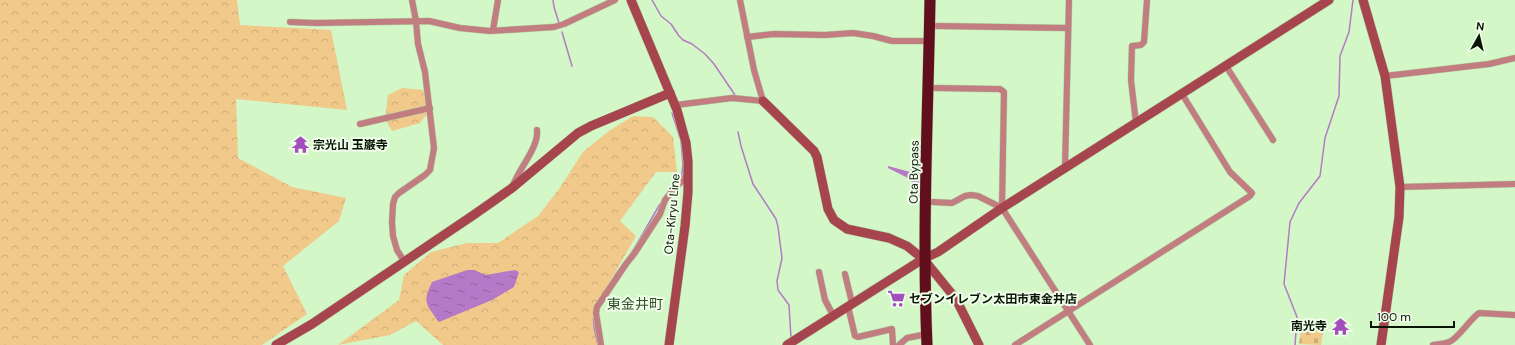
<svg xmlns="http://www.w3.org/2000/svg" width="1515" height="345" viewBox="0 0 1515 345" font-family="'DM Sans','Noto Sans JP',sans-serif">
<style>
.forest{fill:url(#forest-crowns)}
.cemetery{fill:url(#cemetery-stones)}
.water{fill:url(#water-ripples)}
.lines{fill:none;stroke-linecap:round;stroke-linejoin:round}
.stream{stroke:#b47ac8;stroke-width:1.5}
.street-casing{stroke:#b4d3a8;stroke-width:7}
.secondary-casing{stroke:#b4d3a8;stroke-width:10}
.highway-casing{stroke:#b4d3a8;stroke-width:12}
.street{stroke:#c17d80;stroke-width:6}
.secondary{stroke:#a6454d;stroke-width:9}
.highway{stroke:#610f1d;stroke-width:11}
.labels{text-anchor:middle;stroke-width:4;stroke-linejoin:round;paint-order:stroke}
.poi-label{font-size:12px;font-weight:bold;fill:#091505;stroke:#effdea;text-anchor:start}
.street-label{font-size:12px;fill:#091505;stroke:#effdea}
.quarter-label{font-size:14px;fill:#345128;stroke:#effdea}
</style>
<defs>
<pattern id="forest-crowns" width="20" height="18" patternUnits="userSpaceOnUse"><rect width="20" height="18" fill="#f1c98b"/><path d="M2 6a3 3 0 1 1 6 0M12 15a3 3 0 1 1 6 0" fill="none" stroke="#cdac76"/></pattern>
<pattern id="cemetery-stones" width="16" height="16" patternUnits="userSpaceOnUse"><rect width="16" height="16" fill="#f1c98b"/><path d="M2 7V4a2 2 0 0 1 4 0v3zM10 15v-3a2 2 0 0 1 4 0v3z" fill="#cdac76"/></pattern>
<pattern id="water-ripples" width="26" height="14" patternUnits="userSpaceOnUse"><rect width="26" height="14" fill="#b47ac8"/><path d="M2 4q2-2 4 0t4 0M15 11q2-2 4 0t4 0" fill="none" stroke="#9163a0"/></pattern>
</defs>
<rect width="100%" height="100%" fill="#d4f7c7"/>
<g class="forest">
<polygon points="0,0 237,0 240,25 331,30 347,110 236,99 238,158 292,187 346,198 339,221 283,266 307,314 262,345 0,345"/>
<polygon points="402,88 423,90 428,113 420,123 392,131 385,119 388,95"/>
<polygon points="633,116 653,117 673,137 677,172 656,172 620,221 636,236 593,311 598,345 443,345 416,321 390,335 338,345 399,300 404,275 431,252 467,243 498,243 538,216 559,189 583,152 609,131"/>
</g>
<polygon class="cemetery" points="1302,322 1324,325 1321,345 1299,344"/>
<g class="water">
<polygon points="918,143 920,144 919,185 917,186 906,177 888,168 888,166 910,172"/>
<path d="M467 270H474L486 275 515 270 519 272 514 287 492 300 439 322C426 304 422 303 432 282Z"/>
</g>
<g class="lines">
<g class="stream">
<polyline points="553,0 554,7 559,23"/>
<polyline points="652,0 661,16 671,24 679,36 683,40 692,44 705,54 714,64 735,95"/>
<polyline points="562,32 572,66"/>
<polyline points="672,113 680,138"/>
<polyline points="738,132 741,146 753,184 776,219 778,227 782,258 777,281 778,290 789,305 791,338"/>
<polyline points="665,196 682,174 683,164 681,142"/>
<polyline points="615,275 634,249 660,204"/>
<polyline points="594,309 594,327 598,345"/>
<polyline points="1295,345 1297,317 1284,284 1290,222 1299,203 1320,176 1325,138 1339,96 1340,56 1349,32 1353,0"/>
</g>
<defs>
<g id="street">
<polyline points="290,22 316,23 429,21 460,28 490,31 554,27 564,24 615,0"/>
<polyline points="937,26 1068,28"/>
<polyline points="493,30 498,0"/>
<polyline points="747,37 774,34 825,35 853,33 873,36 892,41 930,41"/>
<polyline points="1226,66 1273,140"/>
<polyline points="1385,76 1489,64 1515,58"/>
<polyline points="936,88 996,89 1000,89 1004,92 1002,208"/>
<polyline points="676,105 732,98 763,101 754,70 740,0"/>
<polyline points="1136,123 1131,80 1132,46 1141,45 1144,42 1147,0"/>
<polyline points="360,124 430,108"/>
<polyline points="1065,168 1069,0"/>
<polyline points="1400,187 1515,184"/>
<path d="M512 188C518 169 539 148 537 130"/>
<polyline points="933,202 952,203 965,196 971,195 978,196 1002,208 1090,345"/>
<polyline points="404,261 397,250 393,236 392,222 393,204 395,197 399,193 425,175 430,170 434,148 425,72 418,44 416,21 412,0"/>
<polyline points="819,272 825,300 833,315"/>
<polyline points="845,274 852,303"/>
<polyline points="848,306 855,336 858,337 892,329 893,345"/>
<polyline points="601,345 596,313 597,307 626,264 634,254 660,214 665,200 688,174"/>
<polyline points="899,345 907,338 927,334"/>
<polyline points="1015,345 1250,196 1252,193 1230,172 1182,94"/>
<path d="M1433 345C1438 344 1445 344 1449 342 1458 339 1469 320 1479 313L1515 315"/>
</g>
<g id="secondary">
<polyline points="631,0 677,110 686,143 688,161 688,192 685,226 669,345"/>
<polyline points="1363,0 1385,76 1400,187 1399,217 1381,345"/>
<polyline points="763,101 814,151 817,157 828,209 834,220 847,229 889,238 907,246 917,254 926,262 956,299 979,345"/>
<polyline points="276,345 312,324 475,214 512,188 578,133 591,126 670,93"/>
<polyline points="787,345 923,259 938,252 1002,208 1329,0"/>
</g>
<path id="highway" d="M927 345C922 230 928 115 930 0"/>
</defs>
<use href="#street" class="street-casing"/>
<use href="#secondary" class="secondary-casing"/>
<use href="#highway" class="highway-casing"/>
<use href="#street" class="street"/>
<use href="#secondary" class="secondary"/>
<use href="#highway" class="highway"/>
</g>
<defs>
<symbol id="temple-bare" viewBox="-9 -9 18 18"><path d="M0-6L5-2H3V0L6.5 2.5H4V6H1.5V3h-3V6H-4V2.5H-6.5L-3 0V-2H-5Z" fill="#a24ebc" stroke="#effdea" stroke-width="2.5" paint-order="stroke"/></symbol>
<symbol id="supermarket-bare" viewBox="-9 -9 18 18"><path d="M-6-5.5h2.5l.6 2H6L4.5 2H-2.5L-4.4-4H-6ZM-1.5 3.2a1.3 1.3 0 1 0 .1 0ZM3 3.2a1.3 1.3 0 1 0 .1 0Z" fill="#a24ebc" stroke="#effdea" stroke-width="2.5" paint-order="stroke"/></symbol>
</defs>
<g fill-rule="evenodd">
<use href="#temple-bare" x="288" y="132" width="25" height="25"/>
<use href="#supermarket-bare" x="884" y="286" width="25" height="25"/>
<use href="#temple-bare" x="1328" y="314" width="25" height="25"/>
</g>
<g class="labels">
<g class="poi-label">
<text x="313" y="149">宗光山 玉巌寺</text>
<text x="909" y="303">セブンイレブン太田市東金井店</text>
<text x="1327" y="330" text-anchor="end">南光寺</text>
</g>
<g class="street-label">
<text transform="translate(914 172) rotate(-89)" y="4">Ota Bypass</text>
<text transform="translate(672 214) rotate(-85)" y="4">Ota-Kiryu Line</text>
</g>
<g class="quarter-label">
<text x="635" y="309">東金井町</text>
</g>
</g>
<g transform="translate(1479 36) rotate(8)" stroke="#effdea" stroke-width="3" paint-order="stroke">
<path d="M0-3L7 15L0 10L-7 15Z" fill="#091505"/>
<text y="-6" font-size="11" font-weight="bold" text-anchor="middle" fill="#091505">N</text>
</g>
<path d="M1371 321v6h83v-6" fill="none" stroke="#091505" stroke-width="2"/>
<text x="1377" y="321" font-size="12" fill="#091505" stroke="#effdea" stroke-width="3" paint-order="stroke">100 m</text>
</svg>
